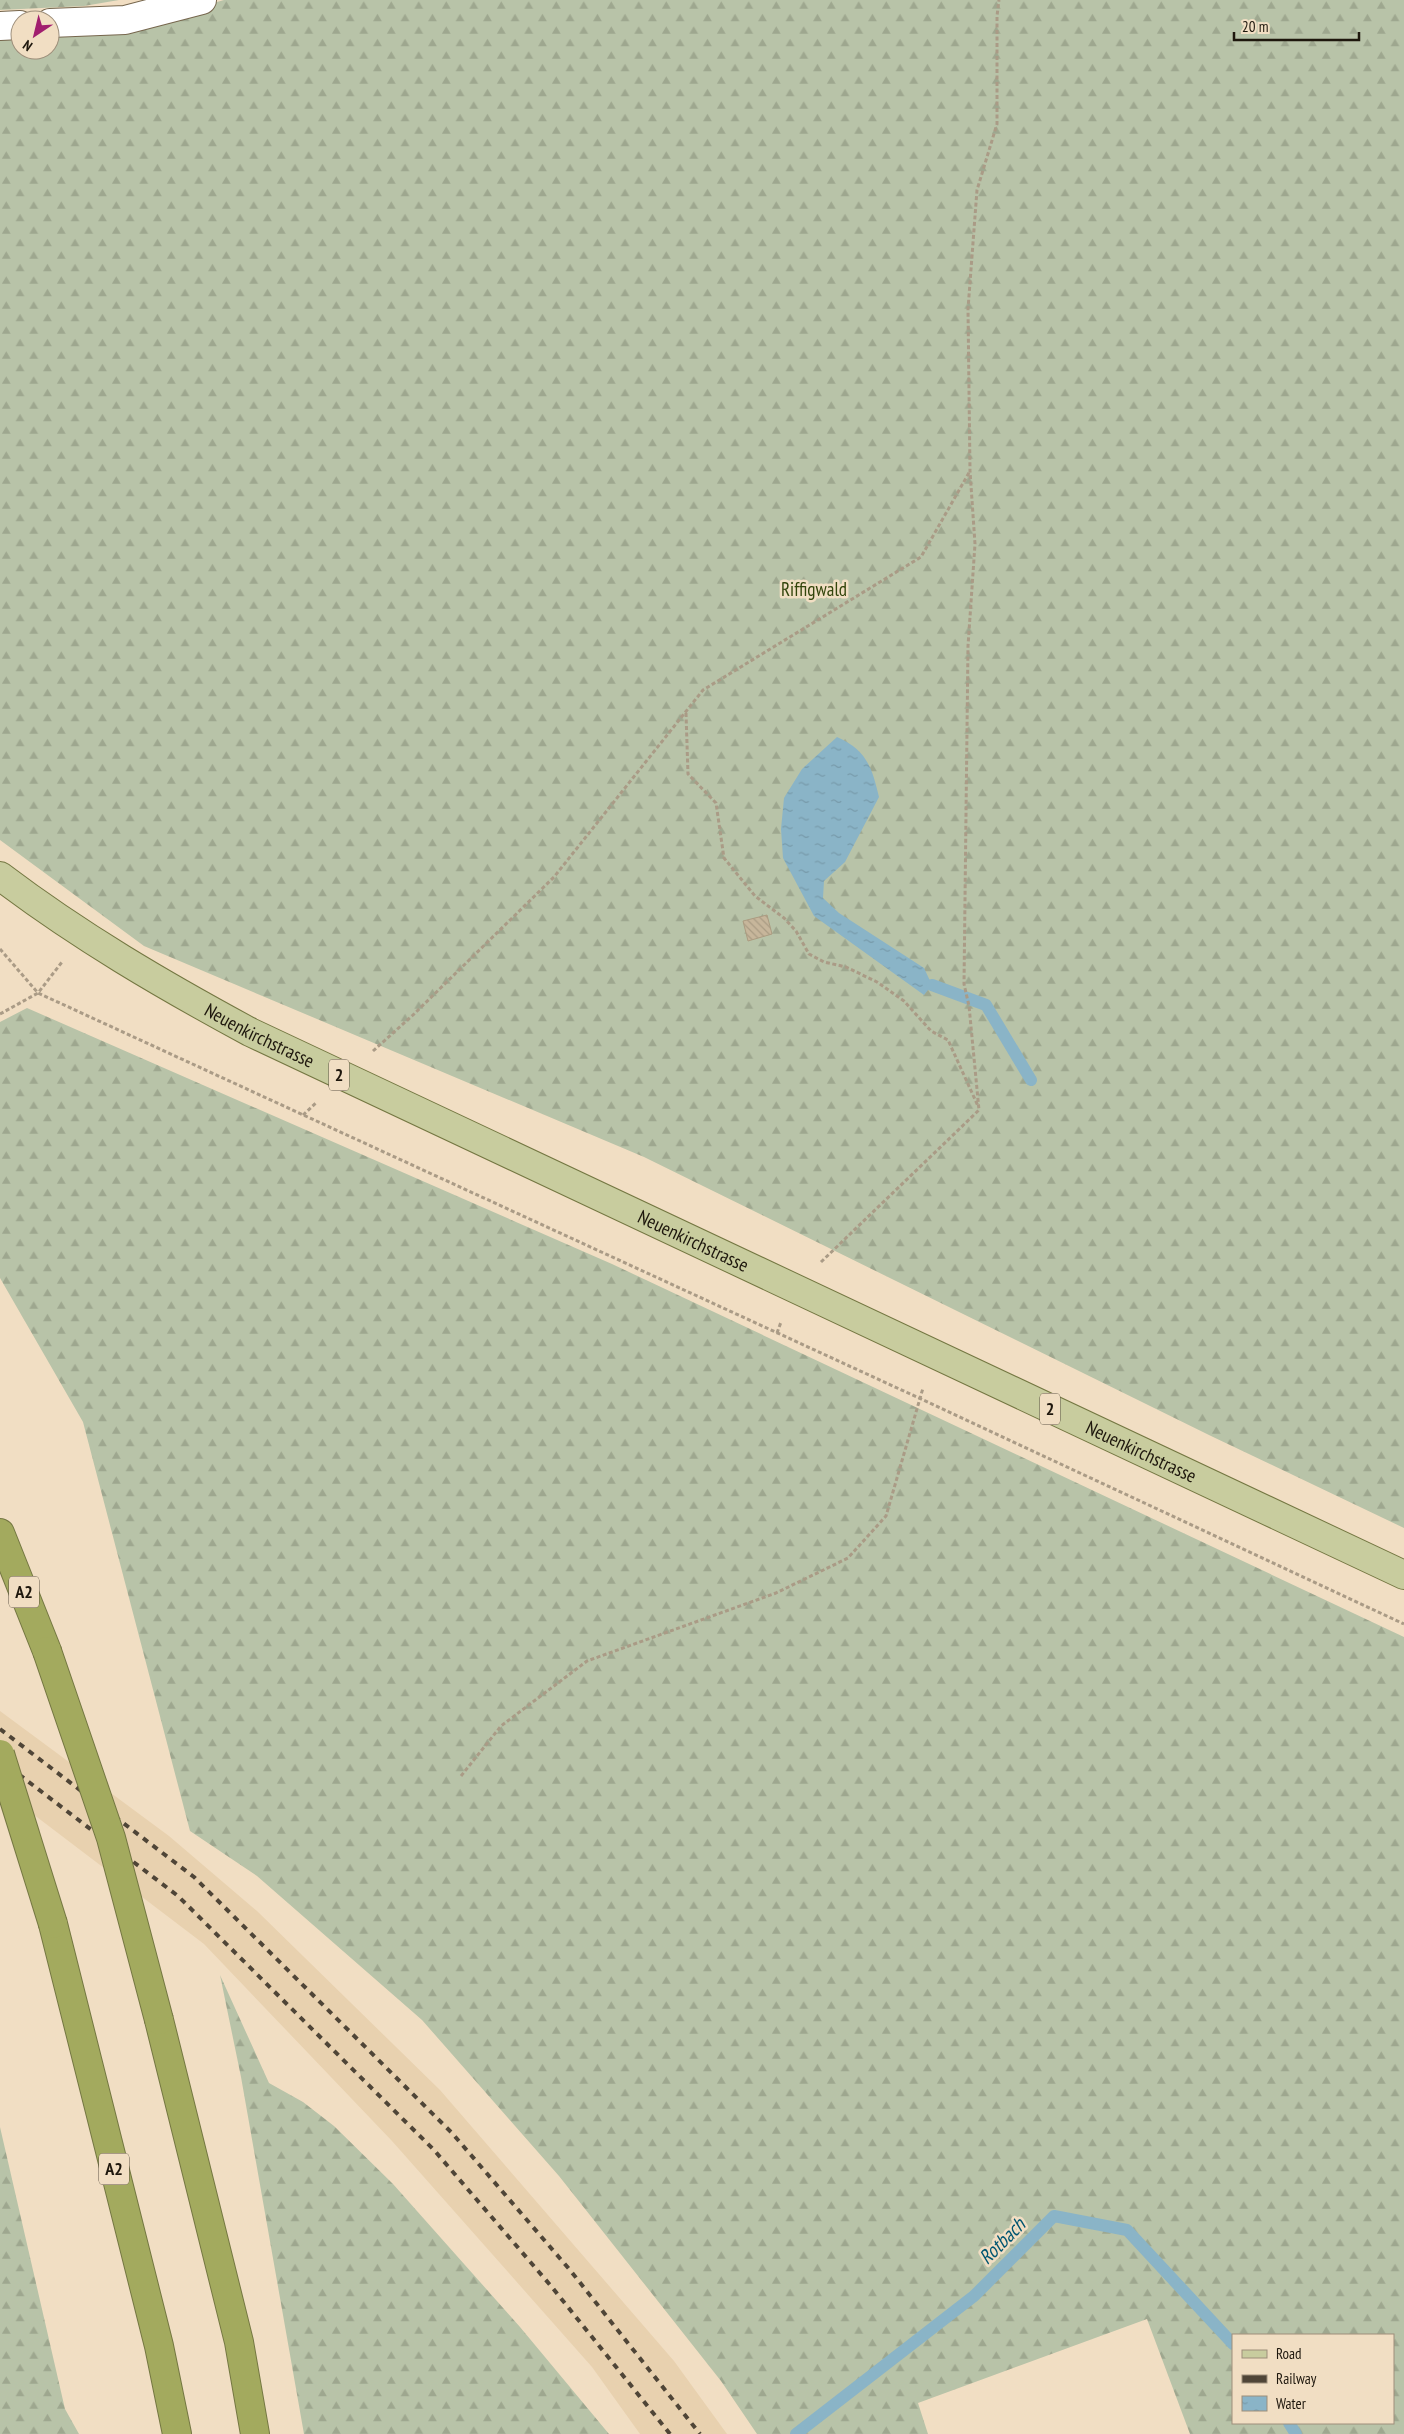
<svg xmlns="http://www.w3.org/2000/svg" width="1404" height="2434" viewBox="0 0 1404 2434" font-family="'PT Sans Narrow',sans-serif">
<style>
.built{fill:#e8d1af}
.forest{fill:url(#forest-firs);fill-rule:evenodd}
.water{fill:url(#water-ripples)}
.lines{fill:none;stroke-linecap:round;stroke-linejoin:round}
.stream{stroke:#8ab4c7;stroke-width:12}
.building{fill:url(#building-back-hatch);stroke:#ab9b80}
.minor-casing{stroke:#76664d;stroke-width:30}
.primary-casing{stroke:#747742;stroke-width:30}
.motorway-casing{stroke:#747742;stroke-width:30}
.path{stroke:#aa9b86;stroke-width:3;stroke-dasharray:4 2.5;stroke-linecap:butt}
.minor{stroke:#fff;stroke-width:28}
.primary{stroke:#c8cc9e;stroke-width:28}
.motorway{stroke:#a3aa5e;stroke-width:28}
.rail{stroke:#4f4537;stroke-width:4;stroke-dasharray:6 6;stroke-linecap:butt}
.motorway-bridge-casing{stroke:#747742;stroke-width:30;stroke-linecap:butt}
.motorway-bridge{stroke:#a3aa5e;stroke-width:28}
.labels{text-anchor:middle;stroke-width:5;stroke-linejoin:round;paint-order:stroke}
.shield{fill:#f1dec3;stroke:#5d5344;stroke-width:1}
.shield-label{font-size:18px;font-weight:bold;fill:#1e170d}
.park-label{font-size:19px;fill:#33450c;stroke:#f1dec3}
.street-label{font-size:19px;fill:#1e170d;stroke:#f1dec3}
.water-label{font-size:20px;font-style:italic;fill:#005571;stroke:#f1dec3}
</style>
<defs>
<pattern id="forest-firs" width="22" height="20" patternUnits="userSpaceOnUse" patternTransform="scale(1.25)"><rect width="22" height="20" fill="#b8c3a8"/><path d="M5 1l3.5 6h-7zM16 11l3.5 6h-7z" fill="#9ea78f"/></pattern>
<pattern id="water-ripples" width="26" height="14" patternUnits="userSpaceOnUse" patternTransform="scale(1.25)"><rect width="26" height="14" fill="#8ab4c7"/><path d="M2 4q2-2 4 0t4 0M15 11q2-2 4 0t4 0" fill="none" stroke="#779aaa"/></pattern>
<pattern id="building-back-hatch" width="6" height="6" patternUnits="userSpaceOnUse" patternTransform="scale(1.25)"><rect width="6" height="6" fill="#c7b69b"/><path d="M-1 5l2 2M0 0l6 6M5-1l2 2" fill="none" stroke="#aa9c84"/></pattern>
</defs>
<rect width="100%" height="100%" fill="#f1dec3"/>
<polygon class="built" points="0,1711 169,1836 257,1911 440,2090 674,2361 727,2434 640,2434 592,2367 392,2141 204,1944 0,1789"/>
<g class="forest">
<polygon points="0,0 119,0 84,6 0,10"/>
<polygon points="224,0 1404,0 1404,1528 1211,1436 644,1157 144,946 0,840 0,31 20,30 20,50 50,50 50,29 160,18"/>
<path d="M27 1008 612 1264 1404 1637V2434H1190L1147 2319 918 2403 928 2434H757L721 2381 559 2176 422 2020 257 1876 190 1831 83 1422 0 1278V1022ZM1393 2335V2423H1233V2335Z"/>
<polygon points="220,1975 269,2083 303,2102 334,2126 393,2184 520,2327 609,2434 304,2434 241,2077"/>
<polygon points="0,2127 65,2409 79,2434 0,2434"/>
</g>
<path class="water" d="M837 737C867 750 872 768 879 797L845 862 824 881 823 898 839 913 924 968 932 985 924 995 814 916 783 858 781 829 784 798 802 769Z"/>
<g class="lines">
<g class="stream">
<polyline points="932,985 986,1005 1031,1080"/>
<polyline points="1289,2423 1296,2434"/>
<polyline points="796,2434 974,2296 1054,2216 1127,2230 1233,2344"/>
</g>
</g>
<polygon class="building" points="767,915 772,934 748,941 743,921"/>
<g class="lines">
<defs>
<g id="minor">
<polyline points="50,23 125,20 202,0"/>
<polyline points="0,26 20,25"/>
</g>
<g id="primary">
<path id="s1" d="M0 876C79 936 163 985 250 1032L1404 1575"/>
</g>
<g id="motorway">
<polyline points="0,1533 47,1651"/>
<polyline points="53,1924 159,2346 177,2434"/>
<polyline points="159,2020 239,2342 255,2434"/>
</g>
</defs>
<use href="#minor" class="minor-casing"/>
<use href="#primary" class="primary-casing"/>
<use href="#motorway" class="motorway-casing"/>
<g class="path">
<polyline points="686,713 688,774 716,803 724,858 755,896 784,918 796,931 809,954 824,962 846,967 877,982 904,1001 931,1031 948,1040 978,1106"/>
<polyline points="0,949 38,993 919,1398 1404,1624"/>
<polyline points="0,1014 38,993 62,962"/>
<polyline points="373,1051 413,1015 554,877 703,690 921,557 970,471"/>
<polyline points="303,1115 317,1102"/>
<polyline points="821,1262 979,1110 969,1006 964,984 968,646 975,544 970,471 968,309 977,190 997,124 997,16 999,0"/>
<polyline points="777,1333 781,1322"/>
<polyline points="461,1776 501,1726 587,1661 776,1593 848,1558 886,1516 923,1388"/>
</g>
<use href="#minor" class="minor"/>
<use href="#primary" class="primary"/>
<use href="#motorway" class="motorway"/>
<g class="rail">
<polyline points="0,1729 194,1877 452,2133 570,2270 700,2434"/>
<polyline points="0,1760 178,1896 434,2150 551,2286 670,2434"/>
</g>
<defs>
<g id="motorway-bridge">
<polyline points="47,1651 111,1838 159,2020"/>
<polyline points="0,1754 53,1924"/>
</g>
</defs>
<use href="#motorway-bridge" class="motorway-bridge-casing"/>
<use href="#motorway-bridge" class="motorway-bridge"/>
</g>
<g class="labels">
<g class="shield">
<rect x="329" y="1059.5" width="20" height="31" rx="4"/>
<rect x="1040" y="1393.5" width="20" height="31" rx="4"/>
<rect x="9" y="1576.5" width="30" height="31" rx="4"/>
<rect x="99" y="2153.5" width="30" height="31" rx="4"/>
</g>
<g class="shield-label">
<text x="339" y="1081">2</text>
<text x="1050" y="1415">2</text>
<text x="24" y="1598">A2</text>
<text x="114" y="2175">A2</text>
</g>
<g class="park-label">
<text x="814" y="596">Riffigwald</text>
</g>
<g class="street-label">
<text dy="7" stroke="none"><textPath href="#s1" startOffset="305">Neuenkirchstrasse</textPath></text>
<text dy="7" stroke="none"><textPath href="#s1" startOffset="785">Neuenkirchstrasse</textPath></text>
<text dy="7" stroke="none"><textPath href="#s1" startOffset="1280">Neuenkirchstrasse</textPath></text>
</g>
<g class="water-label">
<text transform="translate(1002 2241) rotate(-45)" y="7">Rotbach</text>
</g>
</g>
<rect x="1232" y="2334" width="162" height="90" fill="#f1dec3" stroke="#9d8e7a"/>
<rect x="1242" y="2350" width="25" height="8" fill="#c8cc9e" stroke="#9d8e7a"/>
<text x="1276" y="2359" font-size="15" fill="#1e170d">Road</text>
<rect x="1242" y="2375" width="25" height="8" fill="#4f4537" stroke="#9d8e7a"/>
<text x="1276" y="2384" font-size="15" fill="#1e170d">Railway</text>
<rect x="1242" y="2396" width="25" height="15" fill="url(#water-ripples)" stroke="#9d8e7a"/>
<text x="1276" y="2409" font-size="15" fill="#1e170d">Water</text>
<g transform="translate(35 35) rotate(215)"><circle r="24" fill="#f1dec3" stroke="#9d8e7a"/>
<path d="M0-4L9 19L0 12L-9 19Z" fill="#a11e6e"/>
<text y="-8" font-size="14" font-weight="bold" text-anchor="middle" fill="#1e170d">N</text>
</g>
<path d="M1234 32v8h125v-8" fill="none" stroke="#1e170d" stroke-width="2.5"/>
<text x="1242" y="32" font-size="15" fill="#1e170d" stroke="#f1dec3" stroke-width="4" paint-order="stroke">20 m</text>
</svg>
